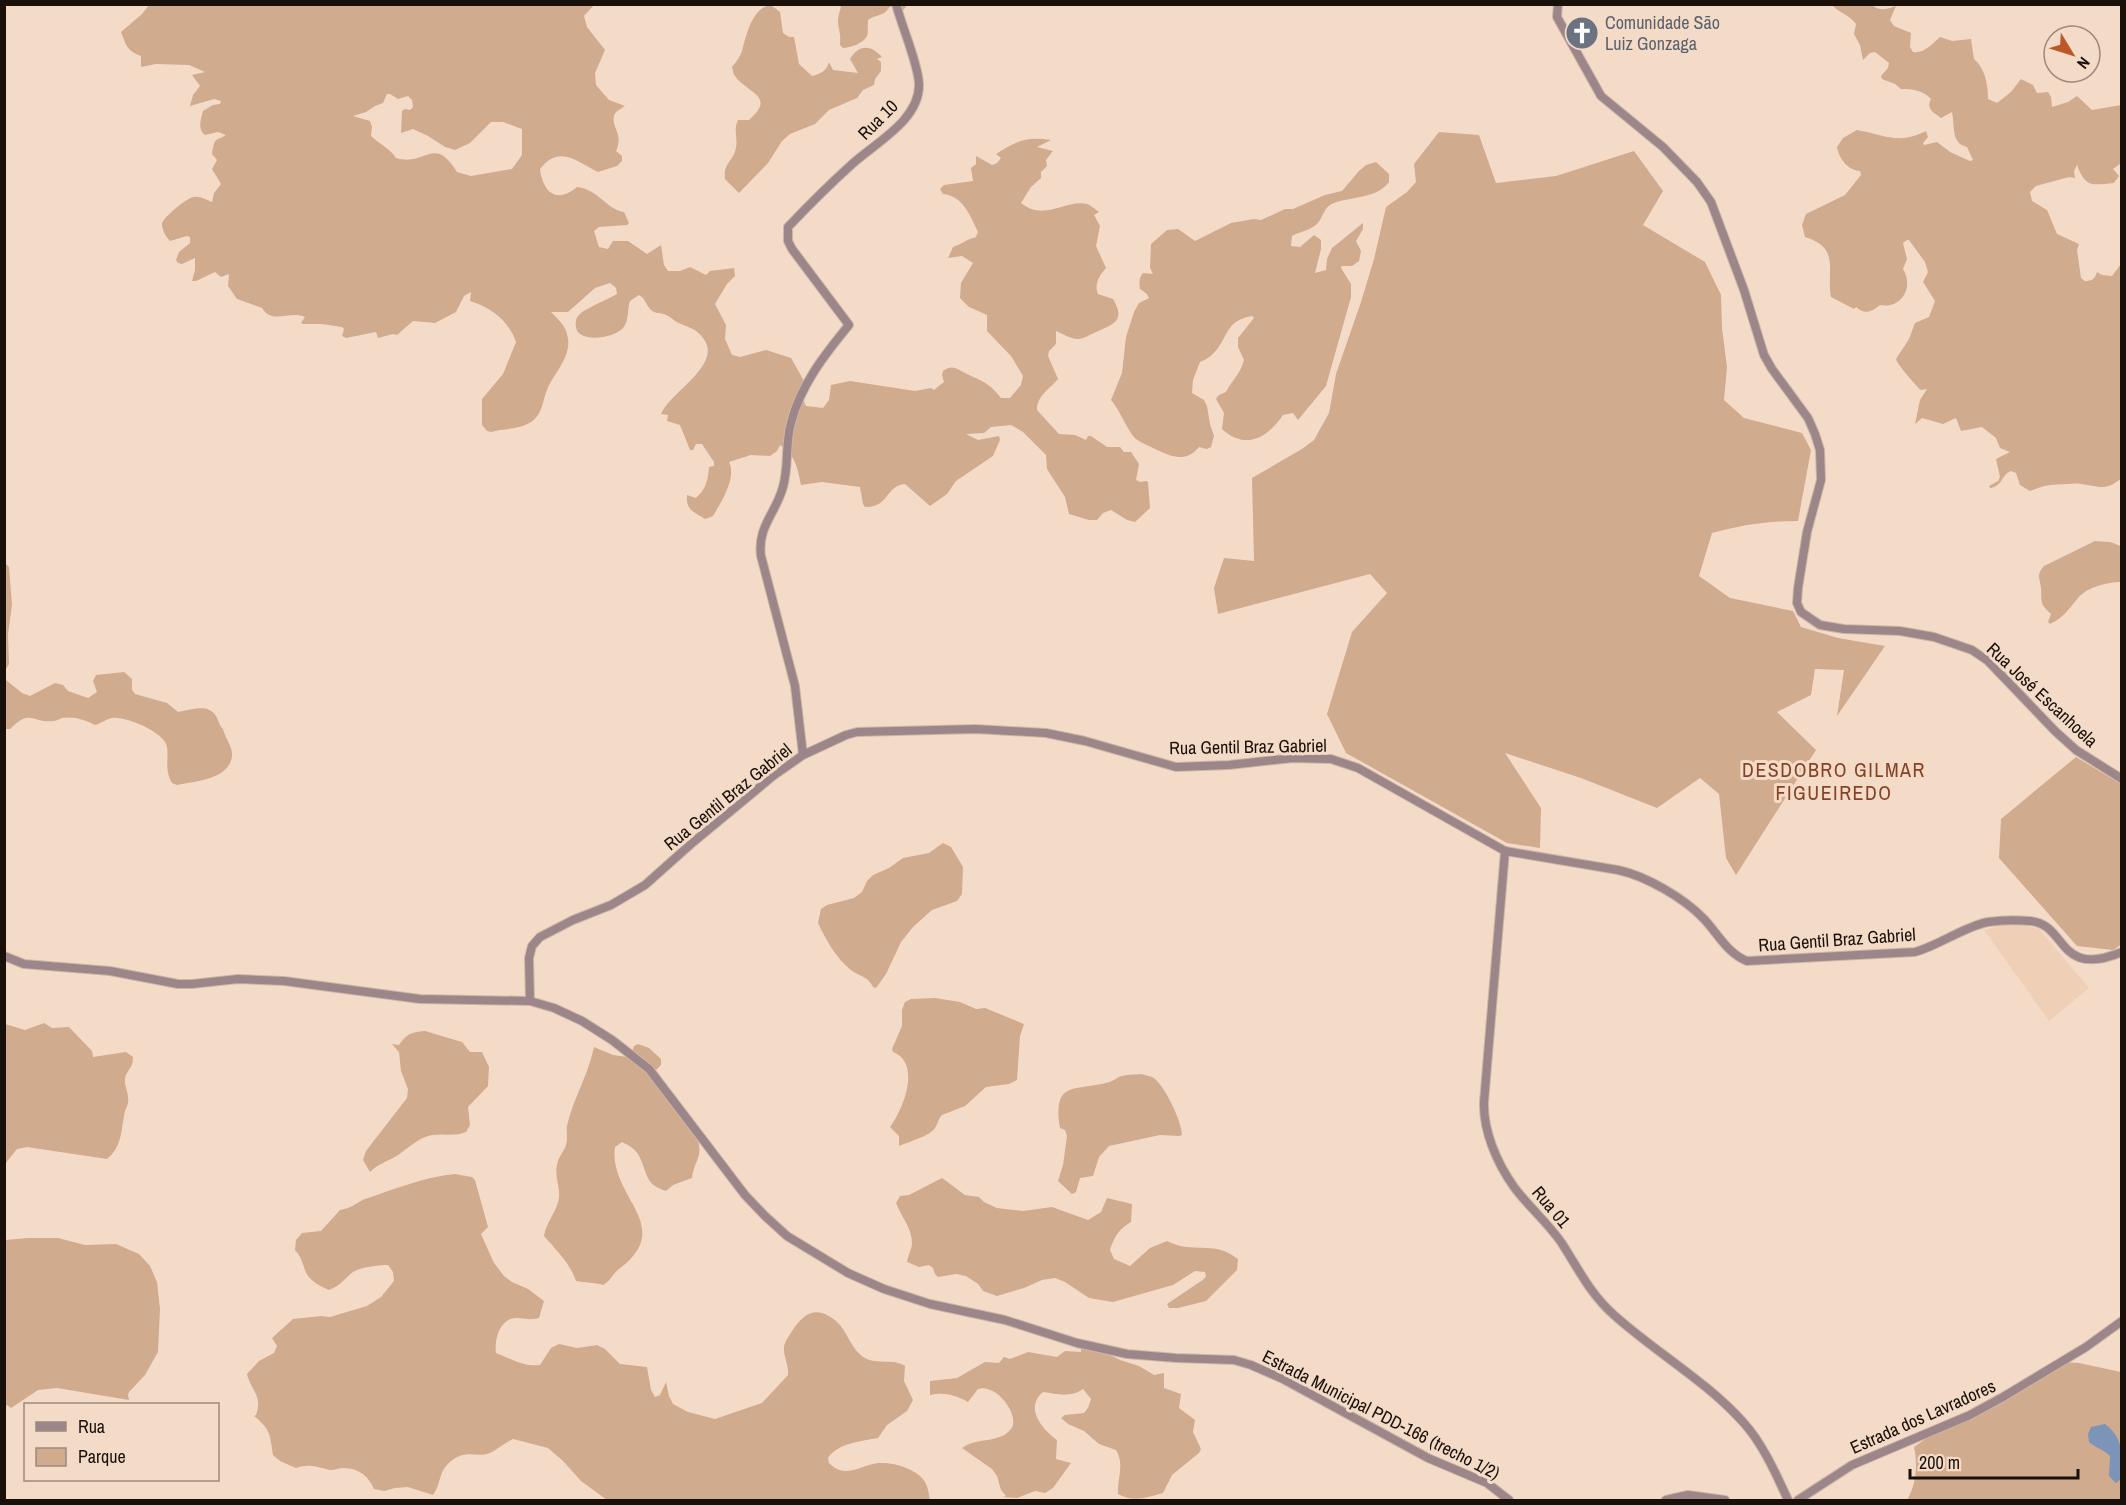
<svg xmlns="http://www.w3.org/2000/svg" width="2126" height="1505" viewBox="0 0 2126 1505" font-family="'Archivo Narrow',sans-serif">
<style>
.built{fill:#efd0b7}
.green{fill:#d0ab8e;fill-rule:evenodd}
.water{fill:#7c94b7}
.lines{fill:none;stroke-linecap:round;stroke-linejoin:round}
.tertiary-casing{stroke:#cdb6a6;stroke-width:10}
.tertiary{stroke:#9c8689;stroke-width:8}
.labels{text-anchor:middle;stroke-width:6;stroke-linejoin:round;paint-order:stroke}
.worship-label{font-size:18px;fill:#5b616d;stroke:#f4dbc8;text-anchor:start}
.street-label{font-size:18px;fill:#191009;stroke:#f4dbc8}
.neighbourhood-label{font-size:20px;letter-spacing:1.5px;fill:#854325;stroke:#f4dbc8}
</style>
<rect width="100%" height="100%" fill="#f4dbc8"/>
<polygon class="built" points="2003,925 2023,925 2039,929 2089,988 2049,1021 1984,930"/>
<g class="green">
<path d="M579 4 594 5 584 16 587 27 605 50 595 73 596 85 609 100 625 106C621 109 615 111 614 116 611 127 624 134 616 151L622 156V161L617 166 598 172C577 162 560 144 540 169 543 193 557 204 577 187 600 190 605 209 624 212L629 223 627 225 599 227 594 231 599 247 608 249 613 241H628L647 254 661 245 664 265 668 271H680L690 267 706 275 710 271 734 268 735 276 727 284 715 304 726 325 725 339 732 355 740 357 766 350 791 358 804 381 803 399 806 406 823 408 829 400 831 385 850 381 915 391 931 388 934 390 944 382 942 375 943 371C952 364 957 369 965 373 981 381 989 382 1001 398H1010L1021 385 1023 376 1011 356 987 331V315L969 307 960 298 961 283 973 263 962 256 948 258 953 247C962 244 967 239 976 237L978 232C970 215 963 196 943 194L940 189 944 185 973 181 971 168 976 164V156L992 165 997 163 1001 158 996 154C1016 141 1027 136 1051 140L1037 147 1053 151 1046 160 1047 166 1041 172V178L1031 187 1021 203C1044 222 1066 199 1087 204 1091 205 1096 210 1099 212L1094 215 1100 226 1096 246 1106 268C1099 276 1094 284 1098 294L1113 299C1126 321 1114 324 1096 332 1091 334 1084 339 1078 339 1071 339 1063 334 1056 331V344L1049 351 1048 356 1058 379C1050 389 1037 395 1037 410L1059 434 1075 435 1086 440 1088 436H1091L1107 447H1120L1124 452H1131L1139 464 1136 480 1140 482 1146 481 1148 482 1150 508 1135 522 1127 520 1111 510 1103 513 1097 520H1089L1069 514 1065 497 1047 469 1046 455 1023 432 1011 425 991 427 984 433 966 434 978 440 999 436 1000 440 993 456 956 481 947 494 930 506 905 484C885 486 889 508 865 507L863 504 860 487 822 482 801 485C798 469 795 454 780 445L777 451 770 456 751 455 729 462C737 478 721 502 713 516L705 519C693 511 686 511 687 495L696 498C706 489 708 480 709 467L714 466V462L702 444H696L693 450H690L680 425 667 421 668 415 661 414C672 389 733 360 696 331 689 326 681 325 675 321 671 318 668 315 663 314 659 312 658 314 654 312 646 308 646 298 639 295L630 301C627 310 629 322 623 328 615 338 578 344 576 327 575 322 576 317 580 314 584 309 609 299 617 294L616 288 610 283 595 288 568 312H551C559 320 567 327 568 339 571 357 553 375 547 390 542 402 543 414 531 422 519 430 503 428 491 432L487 431 482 425V399L503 374 516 342C508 320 492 308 470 301L471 292 464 296 456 312 435 323 413 321 397 335 393 334 378 338 376 332 346 338 342 336 344 329 342 327 322 324H303L301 323 305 317C290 310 272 325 262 308L237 299 228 286 229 274 221 277 215 272 196 281H192L195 270V258L182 264 178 263 176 260 179 252 190 243V237L187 236 170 241C166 237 162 230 162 224 163 217 188 197 194 197 201 196 206 200 212 202L214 193 221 184 212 169 217 160 212 154C215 137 214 142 226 135L218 132 205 135C197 129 201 119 203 111L213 105 220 104 221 101 214 99 190 106 193 95 200 86 192 75 205 72 189 65 156 64 141 67V56C127 51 126 45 121 32L142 14 149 5ZM387 94H390L398 99 408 96 412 100 413 107 410 110 405 109 402 111 401 133 413 129 428 136 445 147 455 150 470 143 491 122H503L522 129V155L512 169 471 176 457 172C434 134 426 167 396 158 391 149 379 144 371 136L372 127 370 121 353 116 366 112 375 106 383 103Z"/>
<path d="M771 5 780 12 783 33 789 37H794L799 64 812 76C820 74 827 71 829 62L833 70 858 73 850 59C859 44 871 45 882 57L877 59 881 62V71L875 79 874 85 863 90 857 98 829 110 815 124 790 134 782 141 768 163 739 193 725 179C723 163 733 162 736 148 738 138 733 130 738 120H749C777 96 747 93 735 76 733 74 733 70 732 67 736 62 740 57 742 51 746 36 752 7 771 5Z"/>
<path d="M839 5H907L901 13 894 5C888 7 888 10 884 13 879 16 873 16 868 20 867 25 869 32 867 36 864 43 850 48 843 48L840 45C842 27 834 27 841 7Z"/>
<path d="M1832 5H1872C1880 12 1887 9 1896 6L1890 20 1894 26 1911 33 1910 47 1913 52C1924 54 1932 44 1940 37L1952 41 1971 39 1974 59C1985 68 1988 84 1988 99L1997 103 2011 92 2021 79 2033 85 2037 93 2048 92 2051 97 2052 107 2068 102 2077 96 2092 110 2121 105V163L2113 169 2119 176 2114 183C2091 185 2086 188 2077 165L2074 171 2075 178 2069 177 2036 186 2030 192 2032 201 2047 210 2057 234 2079 244 2077 250 2081 278 2085 281C2092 281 2095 279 2097 272L2102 275 2112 276 2121 264 2122 478C2104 492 2101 486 2081 484 2077 483 2072 484 2067 484 2049 485 2048 484 2030 491L2020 485 2016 473 2011 471C2002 474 2002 487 1990 488L1989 486 1998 481 2000 477 1996 459 2010 452 2000 448 1996 438 1982 427 1961 431 1956 418 1943 424 1922 418 1915 424 1920 400 1927 389 1921 390C1917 387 1897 364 1896 359L1909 339 1915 323 1929 317 1935 301 1923 282 1928 272 1925 262 1909 240H1907L1903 243 1907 259 1903 269C1914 287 1902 309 1880 305 1871 312 1865 315 1856 307L1854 309 1831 297C1826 270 1841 248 1805 237L1802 225 1806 214 1845 195 1861 175 1860 171C1847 170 1839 158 1837 147L1843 138 1857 130C1885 135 1899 145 1926 131L1928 137 1923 143 1924 145 1937 142 1950 152 1970 161 1973 160 1967 147C1951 143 1955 128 1952 112L1941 118C1933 112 1926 109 1931 99 1923 90 1912 89 1901 89L1895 84 1882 79 1881 76 1888 68 1889 63 1875 52 1870 53 1863 60 1860 45 1854 34 1856 24C1849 14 1839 13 1832 5Z"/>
<path d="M1439 132 1479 135 1496 183 1556 176 1634 151 1663 191 1643 225 1705 262 1721 295 1722 328 1727 367 1724 400 1744 418 1802 433 1811 450 1798 521C1768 521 1741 525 1712 533L1699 576 1730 598 1793 611 1801 627 1838 638 1885 646 1837 716 1844 670 1815 669 1811 695 1777 712 1816 750 1736 875 1726 858 1719 794 1700 778 1657 808 1581 778 1505 753 1541 808 1540 848 1507 843 1346 753 1327 714 1352 632 1387 593 1370 574 1218 614 1214 588 1224 558 1254 561 1252 478 1302 449 1314 440 1329 413 1336 374 1361 302 1374 259 1386 207 1407 192 1416 182 1414 164Z"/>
<path d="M1376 162 1389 174V182C1376 199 1353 196 1334 203 1323 207 1324 217 1317 224 1311 230 1299 232 1292 236L1291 246 1300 247 1314 235 1321 240V249L1315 273 1326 270 1327 259 1332 248 1363 223V229L1356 241 1361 251 1359 261 1352 266H1342L1341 268 1351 284V297L1326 386 1298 420 1293 413 1283 415C1268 437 1246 451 1222 429L1224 413 1216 399 1219 395 1226 392C1232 380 1241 373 1244 360L1238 347V338L1254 318 1252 316C1224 321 1229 338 1212 355 1209 358 1204 360 1200 362L1193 380 1192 393 1204 400 1207 406 1210 424 1214 436 1211 447 1207 449 1199 447C1185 464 1170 456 1153 448 1148 445 1141 443 1136 439 1128 432 1120 410 1111 400L1122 373 1126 337 1134 312 1139 303 1149 298 1147 294 1140 289C1139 283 1139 277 1143 273L1153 274 1150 268 1151 244 1167 230 1178 229 1195 241 1231 223 1254 219 1261 220 1285 209H1293L1325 195 1342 191 1359 171 1366 165Z"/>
<path d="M2095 541 2110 542 2121 546V582C2108 582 2087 587 2078 598 2070 608 2062 619 2050 624L2048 622 2051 614C2039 603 2042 602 2041 588 2040 578 2036 575 2044 566Z"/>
<path d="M5 563 9 567 12 605 8 634 9 664 5 671 6 680 22 693 30 696 55 683 63 685 68 691 88 698 97 692 93 681 96 675 124 672 132 679V690L135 694 167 703 178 712C190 710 208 703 216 716 219 721 219 725 223 729 225 738 233 747 232 756 229 780 195 781 177 785L172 783C164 768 169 761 167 747 165 732 125 716 112 718 106 719 100 724 95 725 85 720 74 716 62 718 59 719 56 721 53 721 31 723 31 708 10 729H5Z"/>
<polygon points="2076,757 2121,784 2122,944 2113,950 2077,946 1999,858 2001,819"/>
<path d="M943 843 951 847 963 867 962 894 957 901 932 910 913 927 901 942 886 974 876 988 873 987C868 976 860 977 851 970 836 958 826 940 818 923L821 909 827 905 854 898 862 892 867 881 873 875 889 868 903 858 929 853Z"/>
<path d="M935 998 960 1002 976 1009 985 1008 1024 1024 1020 1036 1017 1080 1009 1084 986 1087 965 1106 942 1115C938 1119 938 1124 935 1128 930 1136 908 1142 899 1146V1136L890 1127C903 1110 922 1063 893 1052L892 1049 902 1026V1010L905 1002 911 999Z"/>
<path d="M44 1023 52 1028 69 1027 92 1051 93 1057 126 1052 133 1057C133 1069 127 1069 125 1079 124 1085 128 1091 128 1097 129 1104 127 1106 125 1111 121 1128 123 1146 107 1159L27 1147 17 1149 5 1164V1024L25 1030Z"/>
<path d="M425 1031 462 1042 470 1052H482L489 1067 488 1086 468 1107 470 1125 466 1132C454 1137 444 1133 432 1135 417 1138 408 1149 395 1157 386 1162 378 1164 370 1172L363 1160 366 1151 407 1098 408 1089 401 1071 399 1052 392 1044 399 1045C407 1034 411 1032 425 1031Z"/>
<path d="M638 1044 649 1048 661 1059V1065L654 1072 696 1136C705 1156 694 1160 692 1178L673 1185 666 1191C643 1184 648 1171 638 1154 634 1148 628 1145 622 1142L615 1147C608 1197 677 1226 619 1269 612 1274 611 1281 603 1285 594 1282 585 1283 576 1281 570 1263 556 1250 544 1236 546 1223 555 1214 558 1202 562 1190 554 1178 557 1165 558 1157 564 1152 566 1145 568 1138 566 1132 567 1126 573 1099 588 1076 594 1047L613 1055 627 1057 631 1055 634 1046Z"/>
<path d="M1142 1074C1144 1075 1150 1076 1152 1077 1164 1083 1182 1122 1182 1135L1179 1136 1160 1135 1109 1146 1099 1157 1093 1176 1080 1178 1076 1192 1072 1194 1058 1181 1063 1165 1067 1136 1065 1130 1060 1128C1053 1081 1073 1091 1106 1083 1111 1082 1115 1079 1119 1077 1126 1074 1135 1075 1142 1074Z"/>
<path d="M455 1174 472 1177 475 1180 488 1227 481 1234 494 1263 504 1276 512 1282 528 1289 544 1301 539 1318C530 1320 527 1319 519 1318 500 1316 494 1339 496 1353 512 1359 523 1367 540 1365L551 1348 559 1344 577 1348 597 1345 605 1349 620 1364 647 1367 651 1390 655 1397 660 1395 666 1382 669 1396 673 1404 688 1412 715 1419 762 1403 788 1375C789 1365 783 1356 784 1347 785 1341 789 1336 792 1331 805 1312 817 1305 837 1322 848 1332 851 1350 865 1358 877 1365 894 1358 905 1366L904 1381 913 1400 907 1411 887 1425 878 1438C862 1441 838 1443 828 1458L829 1463C844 1478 856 1468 873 1464 888 1460 917 1468 925 1482 928 1487 929 1495 930 1500H607L581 1481 563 1461 548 1448 513 1439C505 1443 499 1448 492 1452 478 1460 465 1446 447 1465 439 1473 440 1486 433 1495L408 1487 395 1488 384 1491 374 1489C369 1477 359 1468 344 1468 339 1468 335 1470 330 1470 317 1467 309 1463 296 1468L280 1461 273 1455C270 1434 270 1429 254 1416L256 1415C263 1395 251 1391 247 1374L259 1361 274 1353 277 1346 272 1338 293 1319 321 1316 330 1317 367 1306 381 1297 394 1281 393 1272 388 1265C378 1265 361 1267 353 1272 344 1279 340 1286 329 1290 318 1285 307 1280 304 1267 301 1259 301 1257 295 1250L296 1240 302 1233 321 1231 340 1210C353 1208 355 1203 365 1199 395 1189 424 1177 455 1174Z"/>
<path d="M942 1178 965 1195 979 1197 984 1202 997 1208 1023 1211 1052 1207 1088 1220 1101 1212 1107 1198 1132 1204 1131 1222C1119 1229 1114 1237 1110 1250L1114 1259 1130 1266 1150 1248 1167 1241C1195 1255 1212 1239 1238 1259L1237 1270 1206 1301 1178 1308H1169L1167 1304 1204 1279 1206 1276 1205 1272 1195 1271 1173 1285 1113 1302 1089 1298 1065 1282 1055 1278 1042 1280 1024 1288 997 1296 983 1291 978 1284 966 1276 956 1274 938 1277 935 1274 933 1268 929 1265 919 1267 907 1262C908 1255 912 1249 912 1243 912 1228 901 1216 896 1203L900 1196 909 1195Z"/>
<polygon points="28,1238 58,1238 85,1245 116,1244 139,1254 150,1266 157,1282 160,1309 158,1352 145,1375 129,1392 128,1395 129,1400 57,1388 38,1390 11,1408 7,1405 5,1408 5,1240"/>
<path d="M1090 1345 1120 1360 1139 1366 1154 1375 1164 1373V1388L1181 1394 1179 1408 1195 1420 1193 1432 1201 1449 1199 1453 1172 1475 1163 1493C1147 1497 1135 1503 1118 1494 1117 1478 1125 1465 1116 1450L1099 1444 1084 1431 1068 1424 1061 1418 1065 1415 1084 1413 1088 1408 1091 1399 1083 1389C1070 1398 1057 1394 1043 1392 1024 1408 1042 1429 1057 1440L1056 1459 1071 1463 1053 1488 1045 1493 1035 1491 1017 1498 1003 1497 1006 1496 1001 1490 997 1476 992 1469 962 1448C976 1437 999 1444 1011 1429 1021 1417 997 1383 978 1389L968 1402C955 1395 945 1392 930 1395V1381L957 1378 985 1362 999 1363 1004 1357 1010 1359 1028 1352 1057 1357 1065 1351 1081 1352V1347Z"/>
<path d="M2063 1362 2079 1363 2121 1372V1500H1907C1916 1485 1918 1465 1914 1447L1962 1413H1969L2013 1390 2034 1374Z"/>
</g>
<path class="water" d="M2105 1424C2125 1439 2122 1457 2121 1479L2116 1483 2109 1476 2110 1456C2103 1449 2096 1448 2089 1442L2088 1434 2091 1427Z"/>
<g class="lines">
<defs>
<g id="tertiary">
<polyline points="1558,4 1557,17 1601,96 1663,147 1697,182 1711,202 1744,290 1764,355 1772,369 1808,418 1815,434 1820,450 1821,480 1807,532 1798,588 1797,603 1801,612 1820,625 1844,629 1900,631 1934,637 1972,650 1988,661 2055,731 2076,750 2122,779"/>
<path d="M803 755 795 686 761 556C757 527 776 513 783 487 789 466 785 444 791 423 800 386 825 354 849 325L792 249 788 241V227C808 206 829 185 850 166 873 144 920 121 919 84 918 63 902 27 896 4"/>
<path d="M1505 851 1484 1102C1483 1131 1497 1163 1514 1187 1528 1206 1547 1222 1561 1242 1578 1268 1590 1294 1614 1315 1655 1352 1705 1380 1743 1422 1763 1444 1776 1474 1788 1500"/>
<polyline points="4,956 24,964 110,971 178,984 192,984 238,979 284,981 420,999 530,1001 554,1008 582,1021 612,1040 649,1069 745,1195 765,1216 787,1236 848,1273 884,1289 930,1304 1005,1320 1077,1343 1127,1354 1176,1358 1234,1360 1251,1365 1283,1379 1428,1458 1487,1483 1509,1500"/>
<path d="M530 1001 529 958 532 946 540 937 573 920 611 905 645 885 691 844 773 776 803 755 846 735 857 732 976 729 1046 733 1085 741 1176 767 1229 765 1293 758 1331 759 1358 768 1505 851 1618 870C1646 876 1684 898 1704 919 1718 934 1728 954 1747 961L1915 952C1940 945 1963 927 1988 922 2002 920 2016 920 2030 921 2068 924 2056 979 2122 952"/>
<polyline points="1666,1500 1688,1495 1725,1500"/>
<polyline points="1798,1500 1852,1465 1970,1415 2003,1397 2086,1347 2122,1321"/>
</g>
</defs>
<use href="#tertiary" class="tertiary-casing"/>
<use href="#tertiary" class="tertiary"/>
</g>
<defs>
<symbol id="church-disc" viewBox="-11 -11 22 22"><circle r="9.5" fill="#6b7280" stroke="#f4dbc8"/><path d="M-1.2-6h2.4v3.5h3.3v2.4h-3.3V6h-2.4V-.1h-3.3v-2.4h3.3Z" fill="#fff"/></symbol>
</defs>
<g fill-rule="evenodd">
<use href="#church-disc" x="1563" y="14" width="38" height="38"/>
</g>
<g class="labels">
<g class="worship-label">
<text x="1605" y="29">Comunidade São<tspan x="1605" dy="21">Luiz Gonzaga</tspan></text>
</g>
<g class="street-label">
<text transform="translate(878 120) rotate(-45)" y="6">Rua 10</text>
<text transform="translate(2042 695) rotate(43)" y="6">Rua José Escanhoela</text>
<text transform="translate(1248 747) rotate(-1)" y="6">Rua Gentil Braz Gabriel</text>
<text transform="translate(728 797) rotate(-39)" y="6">Rua Gentil Braz Gabriel</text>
<text transform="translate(1837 940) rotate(-4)" y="6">Rua Gentil Braz Gabriel</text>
<text transform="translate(1551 1207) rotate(50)" y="6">Rua 01</text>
<text transform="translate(1381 1415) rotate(27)" y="6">Estrada Municipal PDD-166 (trecho 1/2)</text>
<text transform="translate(1923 1417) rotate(-24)" y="6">Estrada dos Lavradores</text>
</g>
<g class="neighbourhood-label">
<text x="1834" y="777">DESDOBRO GILMAR<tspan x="1834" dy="23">FIGUEIREDO</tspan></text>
</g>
</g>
<rect width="2126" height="1505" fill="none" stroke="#191009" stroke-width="12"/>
<rect x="24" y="1403" width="195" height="78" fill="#f4dbc8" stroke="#9c8a7c" stroke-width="1.5"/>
<rect x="36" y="1422" width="30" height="9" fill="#9c8689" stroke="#9c8a7c" stroke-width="1.5"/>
<text x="78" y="1433" font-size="18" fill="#191009">Rua</text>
<rect x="36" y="1448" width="30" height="18" fill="#d0ab8e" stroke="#9c8a7c" stroke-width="1.5"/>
<text x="78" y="1463" font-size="18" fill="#191009">Parque</text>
<g transform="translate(2072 54) rotate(128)"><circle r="28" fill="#f4dbc8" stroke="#9c8a7c" stroke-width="1.5"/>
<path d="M0-4.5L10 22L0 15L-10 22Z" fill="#bc5727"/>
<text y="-9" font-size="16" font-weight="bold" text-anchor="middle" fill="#191009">N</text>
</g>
<path d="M1910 1469v9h168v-9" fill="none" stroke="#191009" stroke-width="3"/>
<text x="1919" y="1469" font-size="18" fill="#191009" stroke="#f4dbc8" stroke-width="4.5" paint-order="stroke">200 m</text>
</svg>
